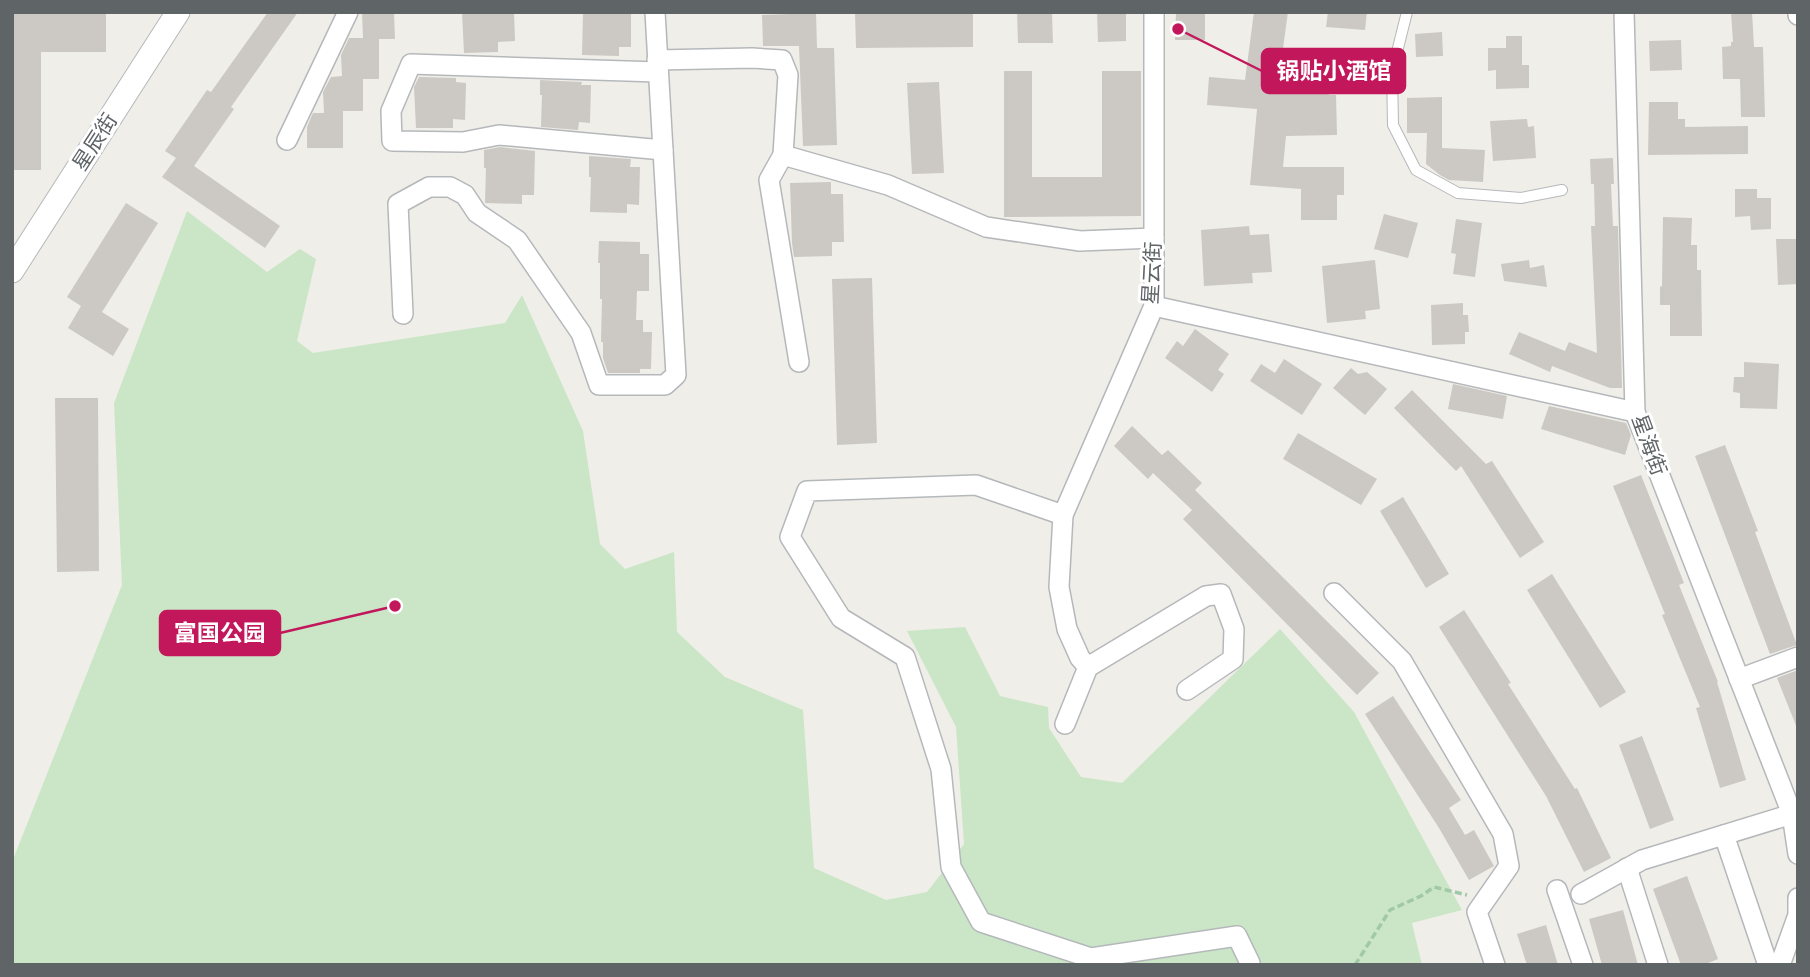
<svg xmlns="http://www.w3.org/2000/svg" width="1810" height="977" viewBox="0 0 1810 977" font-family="'Roboto Condensed','Noto Sans SC',sans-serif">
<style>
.green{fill:#cae6c7}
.building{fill:#ccc9c4}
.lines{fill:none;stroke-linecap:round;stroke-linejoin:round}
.service-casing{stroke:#b5b8bb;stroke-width:12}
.minor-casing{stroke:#b5b8bb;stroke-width:22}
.tertiary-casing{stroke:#b5b8bb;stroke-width:25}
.path{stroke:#a1c9a8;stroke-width:3.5;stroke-dasharray:7 3.5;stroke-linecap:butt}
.service{stroke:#fff;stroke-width:10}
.minor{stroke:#fff;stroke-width:19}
.tertiary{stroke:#fff;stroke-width:23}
.labels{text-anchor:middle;stroke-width:6;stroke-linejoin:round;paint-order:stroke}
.street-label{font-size:21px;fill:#5f6467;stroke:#fff}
.leader{fill:none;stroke:#c2185b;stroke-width:2.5}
.callout-dot{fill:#c2185b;stroke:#fff;stroke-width:2.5}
.callout{fill:#c2185b;stroke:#c2185b;stroke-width:2.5}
.callout-label{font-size:23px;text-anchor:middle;font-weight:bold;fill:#fff}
</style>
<rect width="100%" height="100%" fill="#f0eee8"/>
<polygon class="green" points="187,211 267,272 300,249 316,259 297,341 313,353 505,323 522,295 583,431 600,544 625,569 674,552 677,632 725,677 803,710 814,868 886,900 927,892 964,844 956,727 907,631 965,627 1000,696 1048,707 1049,728 1081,777 1122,783 1280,629 1354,712 1462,910 1412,923 1422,965 12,965 12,862 122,585 114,403"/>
<g class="building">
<polygon points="12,12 106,12 106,52 41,52 41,170 12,170"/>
<polygon points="268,12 298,12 231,107 234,109 194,166 280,226 265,248 162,177 176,158 165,151 207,90 211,92"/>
<polygon points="362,12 394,12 395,39 379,39 379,79 363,79 363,111 343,111 343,148 307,148 307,127 313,113 324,113 323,92 331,77 342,76 341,55 349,38 363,38"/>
<polygon points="462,12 514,12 515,41 498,42 498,52 464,53"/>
<polygon points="583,12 631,12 631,47 619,47 619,56 582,55"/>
<polygon points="855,12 973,12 973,47 856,48"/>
<polygon points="1017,12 1052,12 1053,43 1018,43"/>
<polygon points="1097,12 1126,12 1126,41 1098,42"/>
<polygon points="1176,12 1205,12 1205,40 1175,40"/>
<polygon points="1254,12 1288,12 1278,85 1328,85 1329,95 1336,95 1337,135 1286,136 1283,167 1344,167 1344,195 1337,195 1337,220 1301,220 1301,189 1250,185 1257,109 1207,105 1209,77 1245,80"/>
<polygon points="1328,12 1367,12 1365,30 1326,27"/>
<polygon points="1731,12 1752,12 1754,47 1763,47 1765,117 1741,117 1740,79 1723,79 1722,47 1731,46 1731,42 1733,42"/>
<polygon points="816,13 817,48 834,48 837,145 803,146 799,46 763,46 762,15"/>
<polygon points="1442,32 1443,56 1416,57 1415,34"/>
<polygon points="1506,36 1522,36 1522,65 1529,65 1529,88 1496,89 1496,70 1488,71 1488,48 1506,48"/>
<polygon points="1681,40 1682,70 1650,71 1649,41"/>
<polygon points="1004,71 1032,71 1032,177 1102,177 1102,71 1141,71 1141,216 1004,217"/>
<polygon points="419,77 456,78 456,82 466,83 465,120 453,119 453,128 416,128 414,87"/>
<polygon points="540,80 582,82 581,85 591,85 590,123 579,122 578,130 541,127 542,95 540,95"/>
<polygon points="939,82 944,173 912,174 907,83"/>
<polygon points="1442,97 1442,148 1485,150 1483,182 1449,180 1440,175 1426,164 1427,133 1407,133 1407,98"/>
<polygon points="1649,102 1678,102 1678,119 1685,119 1685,127 1748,126 1748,154 1648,155"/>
<polygon points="1527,119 1528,127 1534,126 1536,158 1493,161 1490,121"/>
<polygon points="500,147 535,151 534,195 522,195 522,204 485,203 486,168 484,168 484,150"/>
<polygon points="589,156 631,159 630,167 640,167 639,205 627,204 627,213 590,212 591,177 589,177"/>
<polygon points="1613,158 1614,184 1611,184 1613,226 1618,226 1622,388 1610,388 1552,366 1550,372 1509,354 1519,332 1565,351 1569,342 1597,353 1591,226 1595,226 1594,184 1591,184 1590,159"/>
<polygon points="831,182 831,194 843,194 844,242 832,242 832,256 794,257 792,243 790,183"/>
<polygon points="1735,189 1757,189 1757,198 1771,198 1771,229 1751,230 1750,216 1735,217"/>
<polygon points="126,203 158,223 102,312 129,329 113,356 68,328 81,306 67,297"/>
<polygon points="1384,214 1418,223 1408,258 1374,249"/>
<polygon points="1663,217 1692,218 1691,245 1697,245 1697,270 1701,270 1702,336 1670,336 1670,305 1660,305 1660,287 1662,286"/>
<polygon points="1456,219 1482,223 1475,277 1453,274 1456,254 1451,253"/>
<polygon points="1249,226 1250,235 1269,234 1272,272 1252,273 1253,283 1204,286 1201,230"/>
<polygon points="1776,239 1798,239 1798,284 1778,285"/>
<polygon points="599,241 640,242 640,254 649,254 649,291 637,291 636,320 643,320 643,332 652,332 651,369 640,369 640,373 608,373 603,358 603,342 601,342 602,299 600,299 600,263 598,263"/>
<polygon points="1375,260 1380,309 1365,311 1366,319 1327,323 1322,266"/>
<polygon points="1529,260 1530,268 1544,265 1547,287 1504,281 1501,264"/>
<polygon points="872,278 877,443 837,445 832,279"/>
<polygon points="1463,303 1463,315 1468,315 1469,332 1465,332 1465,344 1432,345 1431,305"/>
<polygon points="1195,329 1229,354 1218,370 1224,374 1212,392 1165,358 1177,341 1183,346"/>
<polygon points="1284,359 1322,384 1302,415 1250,381 1261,364 1275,373"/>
<polygon points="1744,362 1779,364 1777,409 1740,408 1740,393 1733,392 1734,377 1744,377"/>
<polygon points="1351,368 1358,374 1367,372 1387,389 1365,415 1333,388"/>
<polygon points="1453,384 1507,396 1503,419 1448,409"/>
<polygon points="1412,390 1486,464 1492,461 1544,542 1520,558 1461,466 1456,471 1394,408"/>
<polygon points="55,398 98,398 99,571 57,572"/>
<polygon points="1549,406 1626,423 1631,435 1625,455 1541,429"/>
<polygon points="1132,426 1162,455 1168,450 1202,483 1195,490 1379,673 1357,695 1183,519 1192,510 1153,473 1148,479 1114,446"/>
<polygon points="1298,433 1377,479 1361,505 1283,459"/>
<polygon points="1725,445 1758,531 1755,532 1797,645 1770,654 1695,456"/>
<polygon points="1641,475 1684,583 1679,585 1718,682 1717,682 1746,780 1720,788 1696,708 1700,707 1662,615 1665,614 1613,486"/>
<polygon points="1403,497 1449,574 1426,588 1380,511"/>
<polygon points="1552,574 1626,692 1600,708 1527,590"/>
<polygon points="1464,610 1511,683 1508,684 1575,789 1577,788 1611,858 1584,872 1546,796 1439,627"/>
<polygon points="1798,670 1798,728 1797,728 1777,678"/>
<polygon points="1393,696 1461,800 1449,808 1465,835 1474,830 1494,866 1469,880 1439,828 1365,714"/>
<polygon points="1642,736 1674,820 1650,829 1619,745"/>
<polygon points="1687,876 1718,959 1703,965 1681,965 1653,889"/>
<polygon points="1623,910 1638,965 1602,965 1589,919"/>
<polygon points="1546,925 1558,965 1527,965 1517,934"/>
</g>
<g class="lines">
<defs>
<polyline id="service" points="1407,12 1392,72 1393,125 1416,170 1458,193 1521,198 1562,190"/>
<g id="minor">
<polyline points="1624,12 1635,412 1792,814 1798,854"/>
<polyline points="1798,12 1798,15"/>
<polyline points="657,60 752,58 782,60 788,75 783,155 769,180 799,362"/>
<polyline points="658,72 411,64 391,111 392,141 463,142 499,135 663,150"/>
<polyline points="287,140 348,12"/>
<polyline points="783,155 888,185 986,227 1080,241 1154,238"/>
<polyline points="1154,306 1635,412"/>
<polyline points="403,314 398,204 429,187 450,187 465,195 477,213 517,240 581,333 599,385 665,385 676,375 655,12"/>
<polyline points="1063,515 976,485 807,491 790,537 841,618 905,657 941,769 951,867 981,922 1091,958 1237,936 1250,963 1249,965"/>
<polyline points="1334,593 1402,661 1503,834 1509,866 1477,912 1495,965"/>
<polyline points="1088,667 1206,596 1221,594 1234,629 1233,659 1187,690"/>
<polyline points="1739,679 1798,657"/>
<polyline points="1065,724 1088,667 1080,658 1067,629 1059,587 1063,515 1154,306 1154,12"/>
<polyline points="1724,835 1768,965"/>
<polyline points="1627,868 1658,965"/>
<polyline points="1557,890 1583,965"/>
<polyline points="1581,894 1642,860 1792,814"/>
<polyline points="1780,965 1798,915 1798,898"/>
</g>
<polyline id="tertiary" points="12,271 178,12"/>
</defs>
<use href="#service" class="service-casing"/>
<use href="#minor" class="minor-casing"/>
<use href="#tertiary" class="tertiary-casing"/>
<polyline class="path" points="1355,965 1390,910 1421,896 1434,887 1467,895"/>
<use href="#service" class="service"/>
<use href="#minor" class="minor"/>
<use href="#tertiary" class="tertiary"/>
</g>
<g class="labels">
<g class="street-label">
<text transform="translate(95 142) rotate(-57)" y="7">星辰街</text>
<text transform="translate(1152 273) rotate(-87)" y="7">星云街</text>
<text transform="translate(1649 445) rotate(70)" y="7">星海街</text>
</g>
</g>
<path class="leader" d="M1178 29L1262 71M395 606L280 633"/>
<g class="callout-dot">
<circle cx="1178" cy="29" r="7"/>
<circle cx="395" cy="606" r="7"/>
</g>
<g class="callout">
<rect x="1262" y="49" width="143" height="44" rx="7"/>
<rect x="160" y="611" width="120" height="44" rx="7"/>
</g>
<g class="callout-label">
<text x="1334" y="79">锅贴小酒馆</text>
<text x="220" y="641">富国公园</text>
</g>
<rect width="1810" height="977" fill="none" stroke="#5f6467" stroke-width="28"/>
</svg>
